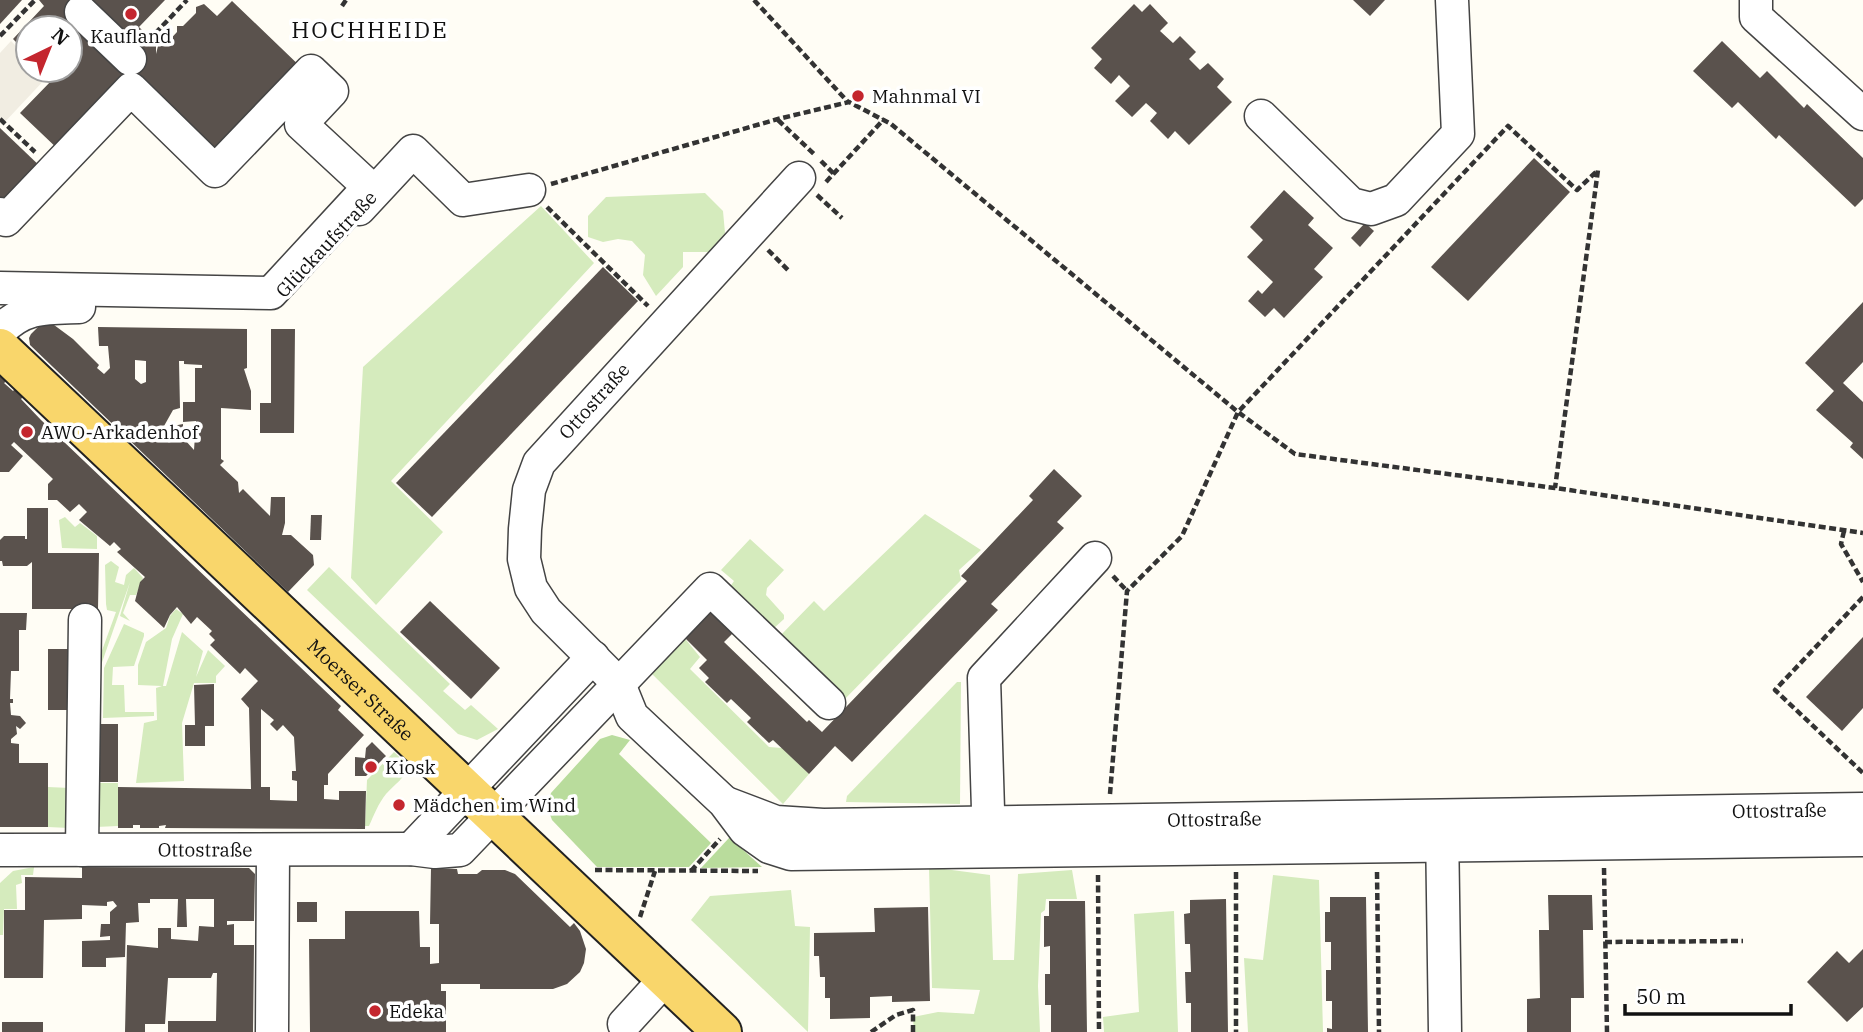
<svg xmlns="http://www.w3.org/2000/svg" width="1863" height="1032" viewBox="0 0 1863 1032" font-family="'IBM Plex Serif',serif">
<style>
.green{fill:#d5ebbd}
.forest{fill:#b9dc9c}
.plaza{fill:#f1ede2}
.building{fill:#5a524d;fill-rule:evenodd}
.lines{fill:none;stroke-linecap:round;stroke-linejoin:round}
.minor-casing{stroke:#444;stroke-width:35}
.major-casing{stroke:#222;stroke-width:42}
.path{stroke:#333;stroke-width:4.5;stroke-dasharray:7 3.5;stroke-linecap:butt}
.minor{stroke:#fff;stroke-width:32}
.major{stroke:#f9d66b;stroke-width:38}
.poi-dot{fill:#c4262e;stroke:#fff;stroke-width:2.5}
.labels{text-anchor:middle;stroke-width:7;stroke-linejoin:round;paint-order:stroke}
.poi-label{font-size:19px;fill:#111;stroke:#fff;text-anchor:start}
.street-label{font-size:19px;fill:#111;stroke:#fff}
.quarter-label{font-size:23px;letter-spacing:2px;fill:#111;stroke:#fff}
</style>
<rect width="100%" height="100%" fill="#fffdf5"/>
<g class="green">
<polygon points="705,193 723,211 725,233 709,252 683,252 683,267 656,296 643,275 645,255 632,241 618,239 603,242 588,237 588,216 606,197"/>
<polygon points="541,206 594,263 391,481 443,532 376,605 351,578 363,367"/>
<polygon points="925,514 981,550 959,570 961,580 842,702 780,636 814,601 824,611"/>
<polygon points="65,517 75,527 80,523 97,536 97,549 62,548 59,520"/>
<polygon points="750,539 784,570 767,588 766,595 784,615 784,619 773,629 727,591 734,581 721,570"/>
<polygon points="111,561 119,567 115,582 124,585 126,575 134,568 143,578 136,595 130,595 123,613 130,621 120,616 130,582 99,671 99,724 96,667 116,612 107,610 106,604 105,565"/>
<polygon points="329,567 450,684 443,691 465,710 471,705 498,729 477,740 458,734 307,590"/>
<polygon points="176,609 183,614 172,639 163,686 166,686 182,632 203,651 196,677 208,650 225,666 216,676 216,683 194,683 182,723 184,781 136,783 144,723 157,720 156,688 162,686 138,685 138,665 146,642 166,628 170,616"/>
<polygon points="124,624 144,633 144,636 134,666 113,667 112,685 124,685 125,712 154,712 154,716 103,718 104,668"/>
<polygon points="682,635 700,657 690,669 769,747 782,748 809,774 783,804 645,667"/>
<polygon points="957,682 961,682 960,804 846,802 847,796"/>
<path d="M394 752 409 766C405 778 394 785 386 794 378 804 374 815 369 826H365L367 780Z"/>
<polygon points="95,783 118,783 118,826 96,827"/>
<polygon points="48,787 70,788 69,828 48,827"/>
<polygon points="34,867 33,875 21,875 22,883 16,885 17,909 4,909 3,935 0,935 0,883 13,871"/>
<polygon points="929,867 990,875 993,960 1014,960 1018,874 1072,870 1077,899 1046,899 1045,910 1041,913 1038,986 1040,1032 914,1032 913,1017 938,1012 974,1014 980,990 932,988"/>
<polygon points="1273,875 1319,880 1323,1032 1248,1032 1244,958 1263,960"/>
<polygon points="791,890 795,926 810,927 808,1032 691,920 710,896"/>
<polygon points="1174,911 1178,1032 1104,1032 1103,1017 1139,1012 1134,914"/>
</g>
<g class="forest">
<polygon points="612,735 630,740 619,754 711,843 689,867 597,867 552,820 547,806 551,793 600,739"/>
<polygon points="729,838 730,838 762,867 701,868"/>
</g>
<polygon class="plaza" points="11,41 28,58 28,70 41,70 48,76 2,125 0,123 0,53"/>
<g class="building">
<polygon points="0,0 22,0 0,24"/>
<polygon points="39,0 165,0 139,27 156,44 156,54 158,46 164,46 177,32 177,26 183,26 196,13 196,7 204,4 217,16 232,1 306,72 220,162 146,90 61,152 20,113 53,79 44,70 70,70 70,28 28,28 28,54 13,39 44,6"/>
<polygon points="1353,0 1385,0 1370,16"/>
<polygon points="1134,4 1142,12 1150,4 1168,23 1160,31 1173,43 1180,36 1196,52 1189,59 1200,70 1208,63 1224,79 1217,87 1232,102 1189,145 1175,131 1168,139 1150,121 1157,113 1146,103 1132,117 1115,101 1130,86 1119,75 1111,84 1094,68 1102,59 1091,48"/>
<polygon points="1722,41 1760,78 1767,71 1804,108 1807,104 1863,158 1863,199 1855,207 1779,135 1776,139 1738,102 1732,108 1693,71"/>
<polygon points="0,128 44,170 8,208 0,201"/>
<polygon points="1534,158 1570,192 1468,301 1431,267"/>
<polygon points="1284,190 1314,218 1308,225 1333,248 1314,269 1323,277 1284,318 1274,308 1265,317 1248,301 1258,290 1262,294 1273,282 1247,257 1263,240 1250,227"/>
<polygon points="1365,223 1374,231 1360,247 1351,238"/>
<polygon points="603,267 638,301 432,517 396,483"/>
<polygon points="1863,302 1863,362 1843,383 1863,402 1863,459 1850,447 1853,443 1816,410 1834,391 1805,363"/>
<path d="M50 322 73 339 99 365 97 368 104 374 110 368 108 346H99L98 327 247 329V368L244 369 251 391V410L221 408V459L224 461 220 465 238 482 239 493 243 489 270 516 271 497H285V523L282 535H291L313 555 314 565 288 592 30 345 29 338 31 334 41 324ZM135 360 146 361V382L141 384 135 379ZM179 361H184V364L202 365V368H195V402H183V422L196 421 194 450 185 440 183 442V424L178 425 170 433 164 426 173 410 180 408Z"/>
<polygon points="271,329 295,329 294,433 260,433 260,403 271,403"/>
<path d="M0 375 7 381 4 383 13 391 15 389 23 397 21 399 41 420 341 706 338 710 364 735 328 774V785H324V799L339 800V791H366L365 829 165 828 166 825 159 826V828H140V825H133V828H118V787L251 789 249 708 241 699 258 681 245 668 240 674 210 645 215 640 209 634 212 631 197 617 191 624 177 607 170 615 164 628 135 601 140 582 145 577 117 552 121 549 114 542 110 546 79 520 87 512 79 504 70 512 57 500H48V484L53 479 14 442 11 445 23 456 9 472H0ZM261 709 274 720 270 724 277 731 283 725 294 737 296 771H292V780L297 781V801L270 800V787H261Z"/>
<polygon points="1054,469 1082,496 1057,522 1064,528 991,604 998,610 852,762 835,746 809,774 773,740 769,743 747,722 751,718 731,699 727,703 705,682 709,678 699,668 707,660 682,635 708,607 734,632 724,642 807,722 809,720 822,732 967,581 961,576 1033,500 1029,496"/>
<polygon points="27,508 48,508 48,553 99,553 98,609 32,609 32,562 27,566 3,566 2,561 0,561 0,540 4,536 25,536 25,539 27,539"/>
<polygon points="311,515 322,515 321,540 310,540"/>
<polygon points="430,601 500,668 471,699 400,632"/>
<polygon points="0,613 27,613 26,630 19,630 19,671 11,671 10,699 13,699 13,703 10,703 11,715 20,716 26,723 20,729 16,726 17,734 11,739 11,743 19,744 19,763 48,763 48,827 0,827"/>
<polygon points="1863,637 1863,708 1842,731 1806,697"/>
<rect x="48" y="649" width="21" height="61"/>
<polygon points="214,684 214,726 205,726 205,746 185,746 185,725 195,725 194,685"/>
<rect x="99" y="724" width="19" height="58"/>
<polygon points="372,742 386,756 366,776 355,776 355,757 365,758 366,748"/>
<polygon points="82,867 249,868 255,874 254,921 227,921 227,925 234,924 234,945 254,945 253,1032 168,1032 168,1021 216,1021 217,973 213,973 211,978 168,978 165,1024 145,1024 145,1032 125,1032 127,945 158,948 158,928 171,928 171,939 198,941 199,926 214,927 214,899 186,899 187,927 177,927 178,899 150,899 150,903 138,903 139,922 126,923 125,957 106,958 106,967 82,967 82,941 110,940 110,936 100,937 101,924 110,924 110,912 117,906 113,901 107,902 107,906 82,905 82,919 44,920 43,978 4,978 4,910 25,910 25,877 82,878"/>
<polygon points="431,868 457,869 458,874 477,874 482,870 505,870 515,874 570,927 574,923 580,931 586,949 584,963 580,972 567,984 553,989 480,989 480,984 441,984 441,991 446,991 446,1032 310,1032 309,939 345,939 345,911 419,911 420,947 430,947 430,964 439,963 439,924 430,924"/>
<polygon points="1548,895 1592,895 1593,930 1583,930 1584,998 1571,998 1571,1032 1527,1032 1527,999 1540,998 1539,930 1549,930"/>
<polygon points="1330,897 1366,897 1368,1032 1327,1032 1327,1028 1332,1029 1332,1001 1326,1001 1326,970 1331,970 1331,942 1325,942 1325,912 1330,912"/>
<polygon points="1226,899 1228,1032 1191,1032 1191,1003 1186,1003 1185,972 1191,972 1190,944 1185,944 1184,914 1190,913 1190,900"/>
<polygon points="1049,901 1085,901 1087,1032 1051,1032 1051,1005 1045,1005 1045,974 1050,974 1050,946 1044,947 1044,916 1049,916"/>
<rect x="297" y="902" width="20" height="20"/>
<polygon points="928,907 930,1001 892,1002 892,996 870,997 870,1018 830,1019 830,998 825,998 825,977 820,977 819,956 814,956 814,933 875,932 874,908"/>
<polygon points="1863,949 1863,1007 1847,1022 1807,982 1837,951 1849,963"/>
<rect x="2" y="1022" width="41" height="10"/>
</g>
<g class="lines">
<defs>
<g id="minor">
<polyline points="1756,0 1756,17 1863,114"/>
<polyline points="81,12 130,59"/>
<polyline points="1261,116 1351,204 1371,209 1396,200 1458,134 1452,0"/>
<polyline points="799,178 539,463 529,490 525,529 524,559 531,588 546,611 619,684 632,716 724,802 745,830 769,847 791,854 1863,840"/>
<polyline points="359,209 413,151 463,200 529,190"/>
<polyline points="0,214 6,220 131,89 215,171 311,71 332,91 301,124 369,187 271,293 0,288"/>
<path d="M0 331C24 306 46 308 79 307"/>
<path id="s1" d="M726 803 776 822 823 825 1863 809"/>
<polyline points="1442,827 1445,1032"/>
<polyline points="989,843 984,678 1095,558"/>
<polyline points="411,849 593,657"/>
<path id="s2" d="M0 850 411 849 435 852 460 850 710 589 829 703"/>
<polyline points="82,850 85,620"/>
<polyline points="624,1024 666,978"/>
<polyline points="272,1032 273,850"/>
</g>
<g id="major">
<path id="s3" d="M0 348 722 1032"/>
</g>
</defs>
<use href="#minor" class="minor-casing"/>
<use href="#major" class="major-casing"/>
<g class="path">
<polyline points="754,0 848,102"/>
<polyline points="342,6 346,0"/>
<polyline points="0,36 35,0"/>
<polyline points="148,41 187,0"/>
<polyline points="0,119 35,152"/>
<polyline points="778,120 815,155"/>
<polyline points="821,161 834,174"/>
<polyline points="826,182 884,119"/>
<polyline points="551,184 778,119 849,102 891,124 1238,412 1295,454 1555,488 1863,533"/>
<polyline points="817,195 842,218"/>
<polyline points="547,207 648,306"/>
<polyline points="768,250 790,272"/>
<polyline points="1844,531 1841,544 1863,582"/>
<polyline points="1113,576 1127,591"/>
<polyline points="1863,597 1775,690 1863,773"/>
<polyline points="1110,794 1127,591 1182,536 1238,412 1508,126 1577,190 1598,170 1555,488"/>
<polyline points="1604,868 1607,1032"/>
<polyline points="595,870 758,871"/>
<polyline points="691,871 720,839"/>
<polyline points="1236,872 1236,1032"/>
<polyline points="1377,872 1379,1032"/>
<polyline points="1098,875 1099,1032"/>
<polyline points="640,917 655,871"/>
<polyline points="1605,942 1743,941"/>
<polyline points="871,1032 896,1015 913,1010 913,1032"/>
</g>
<use href="#minor" class="minor"/>
<use href="#major" class="major"/>
</g>
<g class="poi-dot">
<circle cx="131" cy="14" r="7"/>
<circle cx="858" cy="96" r="7"/>
<circle cx="27" cy="432" r="7"/>
<circle cx="371" cy="767" r="7"/>
<circle cx="399" cy="805" r="7"/>
<circle cx="375" cy="1011" r="7"/>
</g>
<g class="labels">
<g class="poi-label">
<text x="131" y="43" text-anchor="middle">Kaufland</text>
<text x="872" y="103">Mahnmal VI</text>
<text x="41" y="439">AWO-Arkadenhof</text>
<text x="385" y="774">Kiosk</text>
<text x="413" y="812">Mädchen im Wind</text>
<text x="389" y="1018">Edeka</text>
</g>
<g class="street-label">
<text transform="translate(326 244) rotate(-47)" y="7">Glückaufstraße</text>
<text transform="translate(594 401) rotate(-48)" y="7">Ottostraße</text>
<text dy="7" stroke="none"><textPath href="#s3" startOffset="497">Moerser Straße</textPath></text>
<text dy="7" stroke="none"><textPath href="#s1" startOffset="1057">Ottostraße</textPath></text>
<text dy="7" stroke="none"><textPath href="#s1" startOffset="492">Ottostraße</textPath></text>
<text dy="7" stroke="none"><textPath href="#s2" startOffset="205">Ottostraße</textPath></text>
</g>
<g class="quarter-label">
<text x="370" y="38">HOCHHEIDE</text>
</g>
</g>
<g transform="translate(49 49) rotate(43)"><circle r="33" fill="#ffffff" stroke="#a0a0a0" stroke-width="2"/>
<path d="M0-5L12 26L0 18L-12 26Z" fill="#c4262e"/>
<text y="-10" font-size="19" font-weight="bold" text-anchor="middle" fill="#111111">N</text>
</g>
<path d="M1625 1004v10h166v-10" fill="none" stroke="#111111" stroke-width="3.5"/>
<text x="1636" y="1004" font-size="21" fill="#111111" stroke="#ffffff" stroke-width="5" paint-order="stroke">50 m</text>
</svg>
